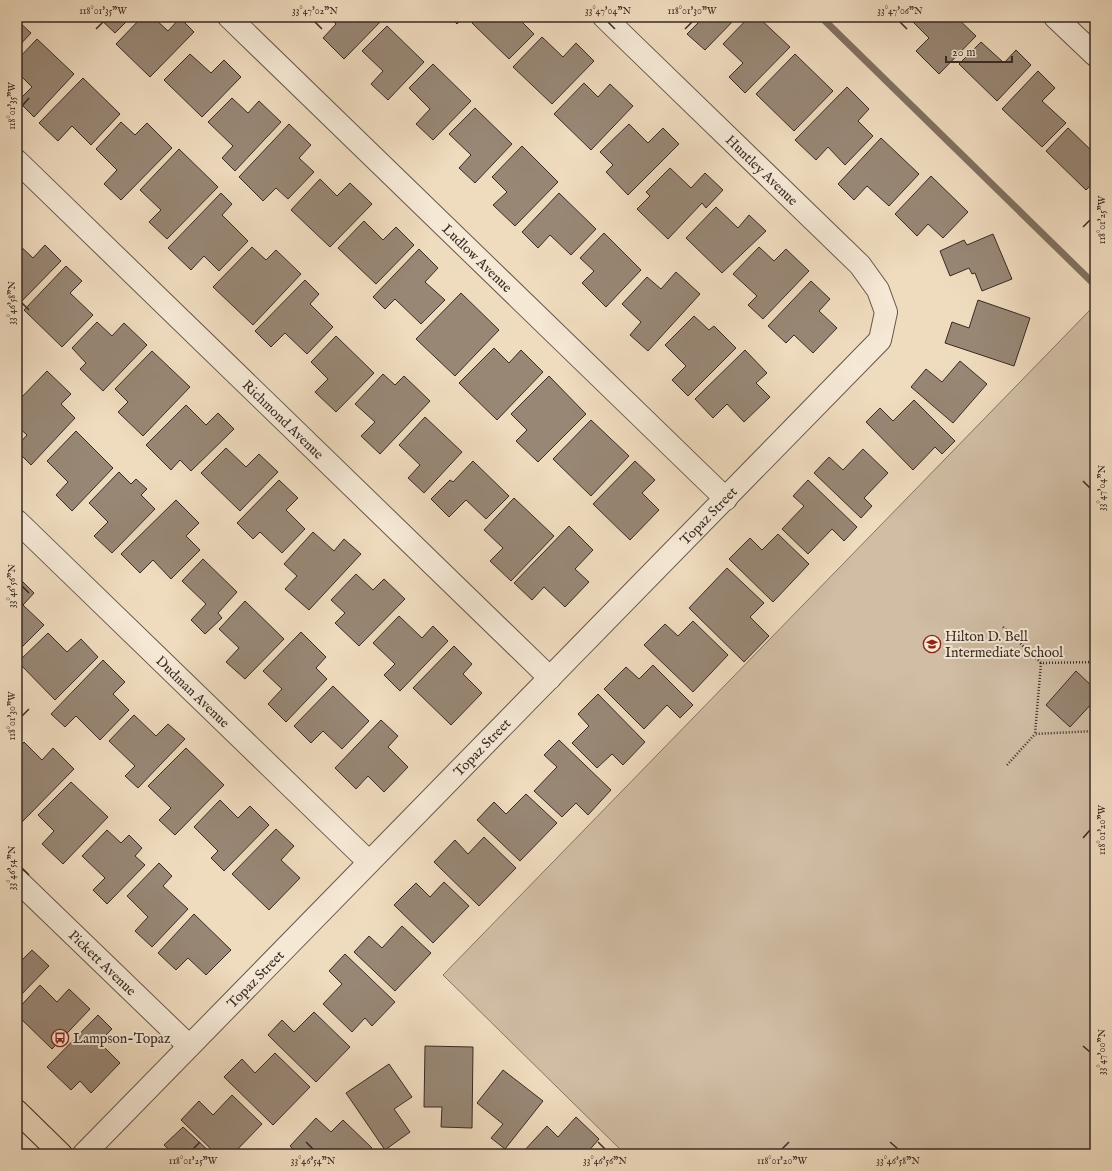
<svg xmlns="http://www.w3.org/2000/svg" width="1112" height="1171" viewBox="0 0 1112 1171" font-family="'IM FELL English',serif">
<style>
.green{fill:#d0bda4;stroke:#847464}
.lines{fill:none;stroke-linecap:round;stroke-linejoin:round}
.stream{stroke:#817162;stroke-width:7}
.building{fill:#988775;stroke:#392b25}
.minor-casing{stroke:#66574b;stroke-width:24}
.major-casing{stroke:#392b25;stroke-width:24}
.path{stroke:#392b25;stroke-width:2.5;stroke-dasharray:1 2;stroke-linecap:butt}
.minor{stroke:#f5e8d5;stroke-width:22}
.major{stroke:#efdbbe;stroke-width:22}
.ticks{fill:none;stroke:#392b25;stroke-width:1.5}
.labels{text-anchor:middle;stroke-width:4;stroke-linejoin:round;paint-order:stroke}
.street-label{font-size:14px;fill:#392b25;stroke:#f5e8d5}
.poi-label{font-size:14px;fill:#392b25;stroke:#f5e8d5;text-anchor:start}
.neatline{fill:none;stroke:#392b25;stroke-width:1.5}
.ticks-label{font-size:10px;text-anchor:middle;fill:#392b25}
</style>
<rect width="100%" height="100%" fill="#efdbbe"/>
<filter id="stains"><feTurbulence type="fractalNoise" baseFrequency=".005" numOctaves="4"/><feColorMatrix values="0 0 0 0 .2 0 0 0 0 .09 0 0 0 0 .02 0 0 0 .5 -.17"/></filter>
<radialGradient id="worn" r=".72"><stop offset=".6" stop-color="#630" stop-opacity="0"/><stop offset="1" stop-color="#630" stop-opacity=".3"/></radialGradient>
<polygon class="green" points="1092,308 1095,311 1095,1154 625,1154 443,975"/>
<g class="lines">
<polyline class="stream" points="821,17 1095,285"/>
</g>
<g class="building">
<polygon points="98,17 131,17 115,33"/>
<polygon points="142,17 153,17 168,31 180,18 194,32 150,77 116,44"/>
<polygon points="329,17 385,17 344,59 323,38 336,24"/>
<polygon points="450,17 464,17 457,24"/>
<polygon points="478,17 520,17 519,19 534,34 509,59 472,23"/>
<polygon points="696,17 737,17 705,50 687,34 700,21"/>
<polygon points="749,17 758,17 790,47 745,93 729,77 743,63 723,44"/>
<polygon points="918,17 956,17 976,36 939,74 916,51 929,38 913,22"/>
<polygon points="17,20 31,33 17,48"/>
<polygon points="387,26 424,62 388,100 371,84 383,71 362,51"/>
<polygon points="542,37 563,57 576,43 594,61 552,104 513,67"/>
<polygon points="37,39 74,74 34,117 18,101 32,87 17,72 17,60"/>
<polygon points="981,42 1004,63 1016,50 1031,65 997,101 959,64"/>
<polygon points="190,54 211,73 224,60 241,77 202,117 164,80"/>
<polygon points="795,54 833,91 794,131 756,94"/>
<polygon points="433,64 471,101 433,140 416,124 430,109 409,88"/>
<polygon points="1038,71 1055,88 1042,101 1066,123 1042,147 1002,109"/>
<polygon points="83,78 120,114 91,145 72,126 58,141 39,123"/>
<polygon points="584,83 598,97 610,84 633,106 591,150 554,114"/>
<polygon points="847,87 869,109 858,121 873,136 845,165 828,147 816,160 795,140"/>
<polygon points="232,98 248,113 259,101 281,122 235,171 222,158 233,146 208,122"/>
<polygon points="475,108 512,144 475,183 459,168 471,155 449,134"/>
<polygon points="121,122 135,135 147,123 172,148 121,200 104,184 117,170 96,149"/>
<polygon points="289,124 311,145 299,158 314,172 288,199 276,188 263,201 239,177"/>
<polygon points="629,124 648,143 663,128 679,144 628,195 606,172 613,165 600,152"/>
<polygon points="1068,128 1093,152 1095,149 1095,181 1086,190 1046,151"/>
<polygon points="881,138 919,174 889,206 867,186 854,200 838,184"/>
<polygon points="522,146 558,182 515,226 493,205 507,192 492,177"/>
<polygon points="179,149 218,187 167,239 149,222 161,210 140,190"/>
<polygon points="670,168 691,188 705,173 723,190 706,208 702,203 668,239 637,209 650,196 646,192"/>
<polygon points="931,176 968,212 943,238 928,224 917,236 895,214"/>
<polygon points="320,179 337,196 350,183 372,204 330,247 291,210"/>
<polygon points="221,193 232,204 222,215 248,241 219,271 204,256 191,270 168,248"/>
<polygon points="559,193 596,229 571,255 550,235 538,248 522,232"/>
<polygon points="716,207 738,228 749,215 766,231 722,273 686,238"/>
<polygon points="364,221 383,240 396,227 414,245 376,284 338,248"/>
<polygon points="604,233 641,270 606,307 582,283 594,271 580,258"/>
<polygon points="993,234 1012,279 982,291 975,273 972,274 969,268 950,276 940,251 964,240 967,245"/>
<polygon points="17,243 33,258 45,245 61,261 17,306"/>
<polygon points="252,247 266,260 276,250 301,274 253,325 213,287"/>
<polygon points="759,247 774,261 786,249 809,271 763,319 748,305 757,296 733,274"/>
<polygon points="419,249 438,268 425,282 445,300 421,324 395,299 385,309 373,297"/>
<polygon points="66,266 82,281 70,293 93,315 62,347 24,310"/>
<polygon points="676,272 700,294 648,351 630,335 641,322 622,304 647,277 661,289"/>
<polygon points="305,280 319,294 310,304 333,327 307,354 285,333 271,347 255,331"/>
<polygon points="811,281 830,299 819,311 837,328 813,353 794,335 786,343 768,326"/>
<polygon points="461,293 499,330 455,376 416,339"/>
<polygon points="978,300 1030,318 1014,366 945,343 952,322 969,328"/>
<polygon points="694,316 709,330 714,326 736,348 688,396 672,380 686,366 665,345"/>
<polygon points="97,322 112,336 124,323 147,345 103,391 80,369 86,363 72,348"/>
<polygon points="336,336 374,373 336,412 315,392 328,379 311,362"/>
<polygon points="494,348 509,363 521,350 543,372 497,420 459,383"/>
<polygon points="745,350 767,373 756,383 770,397 744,422 727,404 713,418 695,399"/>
<polygon points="152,351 190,387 143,436 118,412 128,402 115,389"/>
<polygon points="960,361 987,384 953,423 911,387 926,369 942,382"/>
<polygon points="47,371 71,394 61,404 75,418 31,465 17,451 17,446 27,435 17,426 17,402"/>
<polygon points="383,374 395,385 404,376 430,401 380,454 361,436 375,422 355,404"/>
<polygon points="549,376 586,414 538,462 516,441 527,430 511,414"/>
<polygon points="914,400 955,441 942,454 935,447 913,470 866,422 880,408 893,421"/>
<polygon points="186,405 206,425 218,413 234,429 191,471 180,460 171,470 146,445"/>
<polygon points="425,417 462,452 424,493 408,478 420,465 399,445"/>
<polygon points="591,420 629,456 591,496 553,459"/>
<polygon points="76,431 113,468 72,511 56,495 68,482 47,461"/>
<polygon points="226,448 246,467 259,454 278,472 240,511 201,473"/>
<polygon points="863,449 888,473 864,498 872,506 861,518 814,473 829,457 843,470"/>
<polygon points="473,461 509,496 486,519 466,500 449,517 431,499 450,480 453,482"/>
<polygon points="635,461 655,480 642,493 659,510 630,540 593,504"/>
<polygon points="119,472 131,484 136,479 147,489 141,495 155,509 112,553 94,536 108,522 89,503"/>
<polygon points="279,480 298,498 286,510 305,529 282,553 260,532 253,539 237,523"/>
<polygon points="808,480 857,527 844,541 832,529 808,554 782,529 804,506 793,496"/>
<polygon points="514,498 554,536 511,581 490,561 503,548 484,530"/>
<polygon points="176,500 199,523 186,536 200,550 171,579 153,560 140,573 121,554"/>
<polygon points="569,526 593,550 575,569 589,582 565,607 544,587 532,600 514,583"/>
<polygon points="313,532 334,551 344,539 361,554 309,610 285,589 297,576 284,564"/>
<polygon points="778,534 809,564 773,602 729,559 750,538 762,550"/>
<polygon points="203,559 237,592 218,613 222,618 205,634 191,620 206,604 182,581"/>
<polygon points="727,568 764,603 750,617 769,636 744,662 689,608"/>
<polygon points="356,574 373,590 384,579 405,599 359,646 335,623 345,613 331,600"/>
<polygon points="18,577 34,593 23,605 44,625 17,652"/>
<polygon points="245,601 284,639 245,679 226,662 239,648 219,629"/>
<polygon points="399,616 422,638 433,626 448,641 400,691 384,675 395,664 373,643"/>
<polygon points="693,621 728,655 693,692 644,645 665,624 678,636"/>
<polygon points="301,632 326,657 316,668 327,679 286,722 268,704 282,689 263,671"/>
<polygon points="48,633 67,652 81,639 98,657 55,700 18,662"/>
<polygon points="454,646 472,664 463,674 482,693 451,725 413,688"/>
<polygon points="103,660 125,682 113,694 129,710 100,740 76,716 65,727 51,714"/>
<polygon points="653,665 693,705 680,718 667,705 644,729 604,689 626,667 639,679"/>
<polygon points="1076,671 1095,689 1095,700 1070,727 1046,705"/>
<polygon points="333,686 369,721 342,749 323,731 311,743 294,726"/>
<polygon points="598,694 645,742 623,765 612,754 597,768 572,743 589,726 578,714"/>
<polygon points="134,715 156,736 168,724 185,739 138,788 125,776 135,766 109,741"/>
<polygon points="381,720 398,736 388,747 408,767 384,792 368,776 356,789 335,768"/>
<polygon points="559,740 611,790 588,815 576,803 562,817 534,791 557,767 544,755"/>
<polygon points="24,742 42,760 53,748 74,769 21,823 17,818 17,750"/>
<polygon points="186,748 224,785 175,835 159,820 171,808 148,786"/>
<polygon points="71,782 108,817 63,864 42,844 54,831 38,815"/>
<polygon points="526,794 557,823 520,861 477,820 494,802 506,814"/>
<polygon points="220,800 238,818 250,806 269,825 224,871 211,858 218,851 194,827"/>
<polygon points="276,829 294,846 281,860 300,878 269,910 232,874"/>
<polygon points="107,830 121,843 129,835 142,848 135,856 145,865 107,904 93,890 105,878 82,856"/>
<polygon points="484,837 516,868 479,906 434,862 455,840 468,854"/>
<polygon points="159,863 172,876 163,886 188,909 152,947 135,931 148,917 127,896"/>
<polygon points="444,882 469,906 433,943 394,905 416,883 430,897"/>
<polygon points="194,914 231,950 206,975 188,958 176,970 158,953"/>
<polygon points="402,926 431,953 395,991 354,952 369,936 382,948"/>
<polygon points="32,950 49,966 17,999 17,959 20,962"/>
<polygon points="345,954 395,1002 372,1026 365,1018 352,1032 323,1004 342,984 329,971"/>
<polygon points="40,985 57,1002 69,989 90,1009 52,1049 17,1015 17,1010"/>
<polygon points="314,1012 350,1047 316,1082 268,1035 282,1020 294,1032"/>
<polygon points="98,1015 112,1029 99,1042 120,1063 91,1093 80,1081 71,1090 47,1067"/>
<polygon points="425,1046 473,1047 472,1128 441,1127 442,1107 424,1107"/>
<polygon points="275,1053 310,1087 273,1125 224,1077 242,1059 255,1073"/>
<polygon points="389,1064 412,1097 394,1109 410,1132 385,1150 346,1093"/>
<polygon points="503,1070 543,1101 505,1149 491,1138 503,1124 477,1103"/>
<polygon points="232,1095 262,1124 233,1154 216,1154 181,1120 199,1101 213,1115"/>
<polygon points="576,1117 599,1139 586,1154 525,1154 523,1152 547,1126 558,1137"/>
<polygon points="316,1118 331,1132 343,1120 372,1148 366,1154 298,1154 290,1146"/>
<polygon points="183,1127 212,1154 174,1154 164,1145"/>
</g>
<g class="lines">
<defs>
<g id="minor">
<path id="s1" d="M229 17 726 499"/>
<polyline points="1055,17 1095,55"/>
<path id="s2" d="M17 161 550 678"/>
<path id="s3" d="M17 521 369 862"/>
<path id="s4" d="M17 880 189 1046"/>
<path id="s5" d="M84 1154 880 340 886 312 878 290 860 265 604 17"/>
</g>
<polyline id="major" points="17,1111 61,1154"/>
</defs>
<use href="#minor" class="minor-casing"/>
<use href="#major" class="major-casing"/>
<g class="path">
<polyline points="1003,627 1041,663"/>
<polyline points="1095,662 1041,663 1035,734 1095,731"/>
<polyline points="1007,765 1035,734"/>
</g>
<use href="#minor" class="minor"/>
<use href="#major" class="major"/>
</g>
<path class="ticks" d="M315 22 322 29M608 22 615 29M900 22 907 29M96 29 103 22M685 29 692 22M22 106 29 98M1083 227 1090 220M22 303 29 310M1083 481 1090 488M22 586 29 593M22 716 29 709M1083 838 1090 830M22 868 29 875M1083 1046 1090 1052M306 1142 313 1149M598 1142 605 1149M890 1142 898 1149M193 1149 200 1142M782 1149 789 1142"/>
<defs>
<symbol id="school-ring" viewBox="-11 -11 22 22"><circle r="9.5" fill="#f5e8d5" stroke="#8f2418" stroke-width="1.5"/><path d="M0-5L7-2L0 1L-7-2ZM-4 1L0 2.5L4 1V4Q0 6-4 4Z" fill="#8f2418"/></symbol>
<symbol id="bus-ring" viewBox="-11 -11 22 22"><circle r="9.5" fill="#f5e8d5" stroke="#8f2418" stroke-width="1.5"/><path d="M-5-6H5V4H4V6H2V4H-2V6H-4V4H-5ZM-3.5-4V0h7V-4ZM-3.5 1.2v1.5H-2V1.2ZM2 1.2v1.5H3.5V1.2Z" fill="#8f2418"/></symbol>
</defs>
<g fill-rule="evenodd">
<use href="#school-ring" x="922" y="634" width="20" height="20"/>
<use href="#bus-ring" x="50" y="1028" width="20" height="20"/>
</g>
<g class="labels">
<g class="street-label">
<text transform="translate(762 170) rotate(44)" y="5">Huntley Avenue</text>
<text dy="5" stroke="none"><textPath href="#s1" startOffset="346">Ludlow Avenue</textPath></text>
<text dy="5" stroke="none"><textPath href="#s2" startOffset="371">Richmond Avenue</textPath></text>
<text dy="5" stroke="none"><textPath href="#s5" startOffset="893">Topaz Street</textPath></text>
<text dy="5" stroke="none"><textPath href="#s3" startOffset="245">Dudman Avenue</textPath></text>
<text dy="5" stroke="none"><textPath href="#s5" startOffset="569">Topaz Street</textPath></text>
<text dy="5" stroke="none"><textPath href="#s4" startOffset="119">Pickett Avenue</textPath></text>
<text dy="5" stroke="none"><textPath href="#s5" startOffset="245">Topaz Street</textPath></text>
</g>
<g class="poi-label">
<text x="945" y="641">Hilton D. Bell<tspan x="945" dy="16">Intermediate School</tspan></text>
<text x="73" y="1043">Lampson-Topaz</text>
</g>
</g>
<rect width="1112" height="1171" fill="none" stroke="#efdbbe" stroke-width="44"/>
<path d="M946 56v6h66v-6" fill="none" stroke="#392b25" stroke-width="2"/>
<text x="952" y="56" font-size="12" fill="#392b25" stroke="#f5e8d5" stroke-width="3" paint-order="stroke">20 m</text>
<rect x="22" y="22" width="1068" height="1127" class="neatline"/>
<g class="ticks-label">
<text x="103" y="14">118°01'35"W</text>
<text x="315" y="14">33°47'02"N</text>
<text x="608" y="14">33°47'04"N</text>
<text x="692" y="14">118°01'30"W</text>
<text x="900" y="14">33°47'06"N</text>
<text transform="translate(11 106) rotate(-90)" y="4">118°01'35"W</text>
<text transform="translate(1101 220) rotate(-90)" y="4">118°01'25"W</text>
<text transform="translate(11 303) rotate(-90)" y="4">33°46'58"N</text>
<text transform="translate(1101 488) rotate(-90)" y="4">33°47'04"N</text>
<text transform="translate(11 586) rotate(-90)" y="4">33°46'56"N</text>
<text transform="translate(11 716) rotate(-90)" y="4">118°01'30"W</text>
<text transform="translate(1101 830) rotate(-90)" y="4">118°01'20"W</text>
<text transform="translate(11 868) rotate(-90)" y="4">33°46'54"N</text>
<text transform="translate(1101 1052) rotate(-90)" y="4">33°47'00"N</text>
<text x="193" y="1164">118°01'25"W</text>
<text x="313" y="1164">33°46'54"N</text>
<text x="605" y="1164">33°46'56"N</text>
<text x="782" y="1164">118°01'20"W</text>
<text x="898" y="1164">33°46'58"N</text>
</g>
<rect width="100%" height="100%" filter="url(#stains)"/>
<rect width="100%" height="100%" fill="url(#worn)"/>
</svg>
